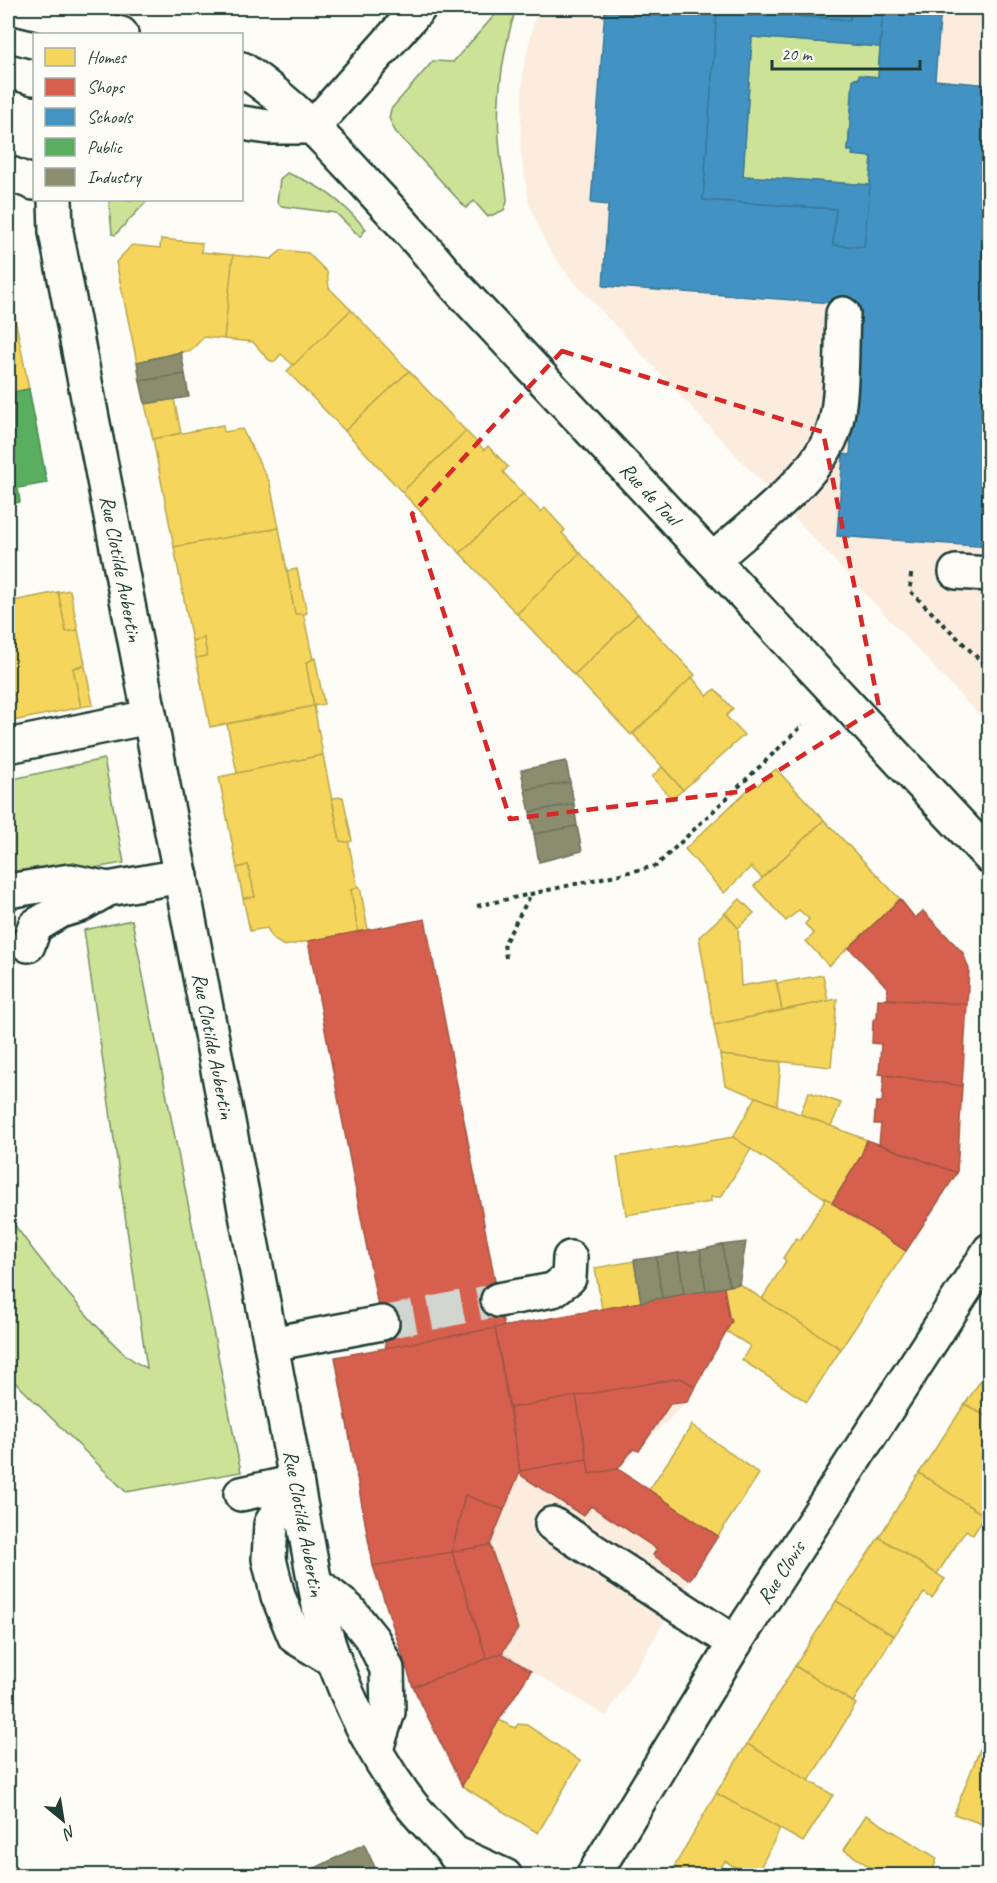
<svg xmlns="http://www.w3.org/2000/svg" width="997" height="1883" viewBox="0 0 997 1883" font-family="Caveat,sans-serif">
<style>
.built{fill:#fbecde}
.green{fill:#cce297;stroke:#769066;stroke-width:1.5}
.homes{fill:#f6d55c;stroke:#b6a750;stroke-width:1.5}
.shops{fill:#d6604d;stroke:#9f5646;stroke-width:1.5}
.schools{fill:#4393c3;stroke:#387998;stroke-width:1.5}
.public{fill:#5aae61;stroke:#488c54;stroke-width:1.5}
.industry{fill:#8c8c6e;stroke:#6b745d;stroke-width:1.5}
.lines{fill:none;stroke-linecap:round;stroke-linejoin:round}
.minor-tunnel{stroke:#d1d6d0;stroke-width:33;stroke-dasharray:33 16;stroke-linecap:butt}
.minor-casing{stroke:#1f3d34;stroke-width:38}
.major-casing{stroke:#1f3d34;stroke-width:38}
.path{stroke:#1f3d34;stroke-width:4;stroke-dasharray:4.5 4.5;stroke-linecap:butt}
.minor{stroke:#fdfcf7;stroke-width:33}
.major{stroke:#fdfcf7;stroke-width:33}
.marked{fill:none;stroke:#d62828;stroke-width:4.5;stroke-dasharray:12 8;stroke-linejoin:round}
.labels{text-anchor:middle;stroke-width:6;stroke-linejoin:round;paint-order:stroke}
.street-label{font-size:21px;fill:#1f3d34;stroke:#fdfcf7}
</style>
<rect width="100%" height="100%" fill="#fdfcf7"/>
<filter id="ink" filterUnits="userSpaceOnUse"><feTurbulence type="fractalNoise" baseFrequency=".0167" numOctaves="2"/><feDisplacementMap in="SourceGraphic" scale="12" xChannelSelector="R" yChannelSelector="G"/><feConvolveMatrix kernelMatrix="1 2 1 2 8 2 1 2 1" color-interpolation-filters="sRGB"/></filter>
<g filter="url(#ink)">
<g class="built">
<polygon points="537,8 989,8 989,726 567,274 547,246 529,204 520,148 523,71"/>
<polygon points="724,1287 732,1321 687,1402 618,1469 718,1536 606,1716 502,1653 413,1687 373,1566 335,1357"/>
</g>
<g class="green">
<path d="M501 8H516C502 54 495 103 500 151 501 167 507 185 507 202L504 210 488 217 474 201 466 208 395 131 389 118 391 109 433 61 453 62Z"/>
<polygon points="752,37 880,47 878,77 859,75 858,79 854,79 848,150 872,157 870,185 743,176"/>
<path d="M287 173C323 186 341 201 366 229L360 237 336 213 281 206 277 202 280 179Z"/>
<polygon points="109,200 148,200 115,235 112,234"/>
<polygon points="104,759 124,863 8,882 8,780"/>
<path d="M132 920 241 1472 126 1492 8 1375V1216C35 1254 63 1289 95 1324 111 1341 126 1359 147 1368L84 930Z"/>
</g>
<g class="homes">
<polygon points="161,239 202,243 201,252 233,255 224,339 204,337 191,350 137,362 116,262 132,245 160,248"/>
<polygon points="282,250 308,253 327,272 329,288 351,310 294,366 281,354 274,362 269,360 253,342 224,339 233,255 271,259"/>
<polygon points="8,284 15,318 8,319"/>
<polygon points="351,310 409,371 345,431 287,371"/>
<polygon points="15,318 29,389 8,393 8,319"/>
<polygon points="409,371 466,431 402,492 345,431"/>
<polygon points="174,399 181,433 153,439 145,404"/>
<polygon points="223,425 224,432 242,429 270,483 279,528 174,547 153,439"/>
<polygon points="466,431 484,450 488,446 508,467 503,472 523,494 460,553 402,492"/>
<polygon points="523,494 541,512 545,508 565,530 562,533 580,553 517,614 460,553"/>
<polygon points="279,528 295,614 303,612 313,660 306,663 314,706 210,727 196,658 207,656 204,638 192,641 174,547"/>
<polygon points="580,553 638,614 574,675 517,614"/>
<polygon points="297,569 307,613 304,614 295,614 287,571"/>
<polygon points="70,590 78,630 66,632 58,592"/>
<polygon points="58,592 66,632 78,630 85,664 73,668 81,707 8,722 8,602"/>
<polygon points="638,614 695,675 631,735 574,675"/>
<polygon points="204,638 207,656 196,658 192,641"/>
<polygon points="315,658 324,704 314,706 306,663"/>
<polygon points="85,666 93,705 81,707 73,668"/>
<polygon points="692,677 707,696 715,689 733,709 726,716 744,735 683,790 633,734"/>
<polygon points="314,706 323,755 237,773 227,724"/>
<polygon points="323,755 340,841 348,840 358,889 351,890 358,932 284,946 273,939 267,928 250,931 243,898 255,897 248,865 237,868 219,777"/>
<polygon points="662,767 683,790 672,799 652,777"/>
<polygon points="776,769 824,820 762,878 751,867 724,893 685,849 752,786 758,785"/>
<polygon points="343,797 352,841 348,842 340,841 332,798"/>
<polygon points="824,820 900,899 829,966 806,941 814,934 805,924 809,919 799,910 786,921 754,886"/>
<polygon points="248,865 255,897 243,898 237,868"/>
<polygon points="358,887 360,887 368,930 358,932 351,890"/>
<polygon points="740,899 754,913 738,928 725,913"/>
<polygon points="725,913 738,928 741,986 776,980 782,1010 714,1025 699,937"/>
<polygon points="823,975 828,1001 782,1010 777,983"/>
<polygon points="837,999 831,1067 720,1055 714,1025"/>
<polygon points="720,1055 781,1062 777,1105 725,1085"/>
<polygon points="809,1092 841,1103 831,1126 800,1114"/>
<polygon points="756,1097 867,1140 861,1156 832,1203 733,1137"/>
<polygon points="733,1137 751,1149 721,1197 711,1197 711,1202 626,1215 617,1157"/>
<polygon points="826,1198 906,1251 841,1349 762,1299 786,1261 783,1258 796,1238 800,1240"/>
<polygon points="634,1261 641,1302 602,1309 595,1268"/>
<polygon points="739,1284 841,1349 807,1402 742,1360 750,1346 726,1331 732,1321 729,1317 724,1287"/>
<polygon points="990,1366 990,1419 965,1404"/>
<polygon points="965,1404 990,1419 990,1501 981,1514 919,1473"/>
<polygon points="692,1425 759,1474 718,1536 649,1490"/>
<polygon points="919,1473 985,1516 973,1535 966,1530 937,1574 879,1537"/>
<polygon points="879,1537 945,1579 932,1598 924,1593 894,1636 836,1601"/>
<polygon points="836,1601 894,1636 853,1702 795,1666"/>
<polygon points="795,1666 856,1704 809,1781 747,1744"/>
<polygon points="499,1720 515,1728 518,1724 527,1725 580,1761 538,1833 462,1786"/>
<polygon points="990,1724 990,1827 954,1814"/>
<polygon points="747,1744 833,1795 803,1842 716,1793"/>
<polygon points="716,1793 780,1829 756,1876 750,1876 725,1861 716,1876 684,1876 673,1869"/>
<polygon points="866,1815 937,1858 931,1876 884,1876 844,1850"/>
<polygon points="673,1869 684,1876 668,1876"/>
</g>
<g class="shops">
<polygon points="900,899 915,918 923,911 963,953 969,969 967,1004 887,999 888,988 849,948"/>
<polygon points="425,919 504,1327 386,1348 308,941"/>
<polygon points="878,999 967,1004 962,1086 879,1074 881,1044 872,1043 873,1020 877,1018"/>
<polygon points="884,1075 962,1086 957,1173 879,1144 881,1124 874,1124 876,1102 882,1102"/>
<polygon points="867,1140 957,1173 906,1251 832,1203 861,1156"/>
<polygon points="724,1287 729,1317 732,1321 695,1387 681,1378 510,1408 495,1328"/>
<polygon points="495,1328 520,1471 504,1510 465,1495 452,1552 373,1566 335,1357"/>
<polygon points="681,1378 695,1387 687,1402 670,1404 639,1451 633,1449 618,1469 589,1474 576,1396"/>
<polygon points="576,1396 587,1459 520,1471 510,1408"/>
<polygon points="587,1459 589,1474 618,1469 718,1536 690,1580 653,1555 657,1549 591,1506 583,1516 522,1476 520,1471"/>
<polygon points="465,1495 504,1510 490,1545 452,1552"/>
<polygon points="490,1545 518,1629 502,1653 487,1659 452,1552"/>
<polygon points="452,1552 487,1659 413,1687 373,1566"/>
<polygon points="502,1653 531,1671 499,1720 462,1786 413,1687"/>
</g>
<g class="schools">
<polygon points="605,8 851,8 850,20 717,11 703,200 836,209 833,245 864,247 872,157 852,155 853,151 848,151 853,79 858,79 859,75 878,77 883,8 941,8 935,80 990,85 990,547 837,536 843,454 850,455 860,305 603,286 608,205 591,203"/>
<polygon points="851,8 883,8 880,47 752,37 743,176 870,185 864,247 833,245 836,209 703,200 717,11 850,20"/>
</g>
<polygon class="public" points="29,389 47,483 18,488 20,502 8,505 8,393"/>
<g class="industry">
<polygon points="181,352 185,374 140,381 137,362"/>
<polygon points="185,374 189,397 145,404 140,381"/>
<polygon points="566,761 570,782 525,790 521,770"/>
<polygon points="570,782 574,804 530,812 525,790"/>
<polygon points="574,804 577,826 534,834 530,812"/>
<polygon points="577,826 582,851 539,862 534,834"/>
<polygon points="746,1242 739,1284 729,1286 722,1245"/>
<polygon points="722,1245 729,1286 706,1291 700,1250"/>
<polygon points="700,1250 706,1291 684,1294 678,1253"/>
<polygon points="678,1253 684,1294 662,1298 656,1257"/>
<polygon points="656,1257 662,1298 641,1302 634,1260"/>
<polygon points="364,1844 379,1876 299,1876"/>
</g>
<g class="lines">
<polyline class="minor-tunnel" points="382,1323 498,1300"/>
<defs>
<g id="minor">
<polyline points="313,127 419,8"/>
<polyline points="8,173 34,183"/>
<path id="s1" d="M55 200 56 232 271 1344 322 1622C339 1683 368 1746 406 1798 426 1826 453 1845 469 1876"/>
<path d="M713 560C750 526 810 484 831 437 844 410 841 345 843 314"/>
<polyline points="956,572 990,574"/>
<polyline points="8,746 149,717"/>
<polyline points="8,891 70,881 108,889"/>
<polyline points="28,945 35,926 60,911 80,905 108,889 181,876"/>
<polyline points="498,1300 553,1290 569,1278 570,1258"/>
<polyline points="271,1344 382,1323"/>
<polyline points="296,1482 271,1524 269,1559 278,1596 295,1637 333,1660"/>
<polyline points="241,1494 296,1482"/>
<polyline points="552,1524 735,1643"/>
<polyline points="315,1583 349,1610 373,1640 387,1669 388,1712 376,1749"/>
<polyline points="459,1855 505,1876"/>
</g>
<g id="major">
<polyline points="16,8 121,34"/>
<path id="s2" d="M242 69C291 102 330 144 370 188 399 219 428 251 455 285L990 857"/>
<polyline points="8,71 34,78"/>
<polyline points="242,123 268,127 313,127"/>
<path id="s3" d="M593 1876 735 1643 990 1250"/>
</g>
</defs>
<use href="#minor" class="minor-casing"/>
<use href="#major" class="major-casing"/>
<g class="path">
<polyline points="911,574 910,591 990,670"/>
<polyline points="477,906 656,866 803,725"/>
<polyline points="506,958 504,944 530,896"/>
</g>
<use href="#minor" class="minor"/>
<use href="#major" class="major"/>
</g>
</g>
<path class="marked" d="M562 351 823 432 879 707 746 791 510 819 412 514Z"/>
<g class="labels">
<g class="street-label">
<text dy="7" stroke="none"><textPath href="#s2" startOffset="590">Rue de Toul</textPath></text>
<text dy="7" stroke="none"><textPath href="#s1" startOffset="375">Rue Clotilde Aubertin</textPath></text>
<text dy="7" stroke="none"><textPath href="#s1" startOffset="861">Rue Clotilde Aubertin</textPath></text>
<text dy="7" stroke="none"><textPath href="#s1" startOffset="1347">Rue Clotilde Aubertin</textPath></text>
<text dy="7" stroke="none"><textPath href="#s3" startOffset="357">Rue Clovis</textPath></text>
</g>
</g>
<rect width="997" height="1883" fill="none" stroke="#fdfcf7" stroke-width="30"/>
<rect x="15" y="15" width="967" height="1853" fill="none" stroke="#1f3d34" stroke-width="2" filter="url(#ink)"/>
<rect x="33" y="33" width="210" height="168" fill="#fdfcf7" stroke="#a4b0a9" stroke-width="1.5"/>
<rect x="45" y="48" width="30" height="18" fill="#f6d55c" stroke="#a4b0a9" stroke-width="1.5"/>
<text x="87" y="63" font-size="18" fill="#1f3d34">Homes</text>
<rect x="45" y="78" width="30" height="18" fill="#d6604d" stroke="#a4b0a9" stroke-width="1.5"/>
<text x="87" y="93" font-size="18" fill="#1f3d34">Shops</text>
<rect x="45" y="108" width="30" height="18" fill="#4393c3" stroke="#a4b0a9" stroke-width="1.5"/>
<text x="87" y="123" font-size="18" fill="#1f3d34">Schools</text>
<rect x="45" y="138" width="30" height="18" fill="#5aae61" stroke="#a4b0a9" stroke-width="1.5"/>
<text x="87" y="153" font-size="18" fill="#1f3d34">Public</text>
<rect x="45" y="168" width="30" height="18" fill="#8c8c6e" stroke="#a4b0a9" stroke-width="1.5"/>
<text x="87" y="183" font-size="18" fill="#1f3d34">Industry</text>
<g transform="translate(63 1820) rotate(150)" stroke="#fdfcf7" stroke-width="4.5" paint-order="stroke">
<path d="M0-4.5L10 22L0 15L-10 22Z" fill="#1f3d34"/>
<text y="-9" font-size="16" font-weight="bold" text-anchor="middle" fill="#1f3d34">N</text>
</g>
<path d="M772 60v9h148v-9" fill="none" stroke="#1f3d34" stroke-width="3"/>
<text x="781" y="60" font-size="18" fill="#1f3d34" stroke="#fdfcf7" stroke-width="4.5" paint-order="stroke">20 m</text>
</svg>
